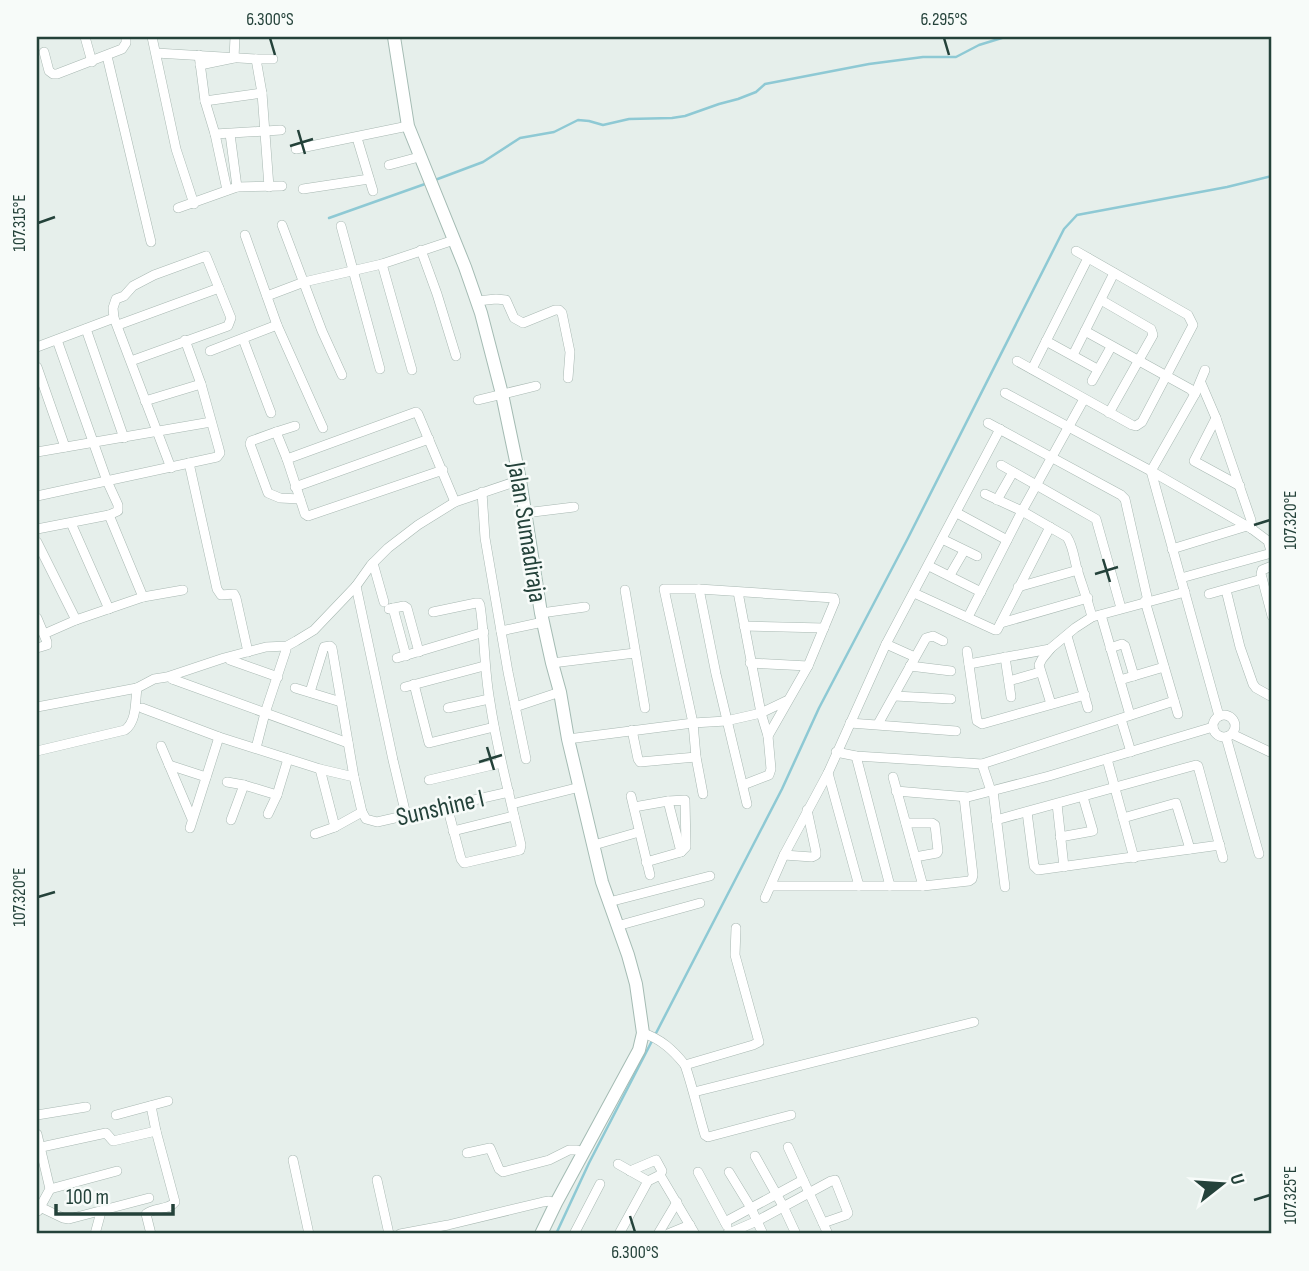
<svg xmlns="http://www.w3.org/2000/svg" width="1309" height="1271" viewBox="0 0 1309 1271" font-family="'Sofia Sans Condensed',sans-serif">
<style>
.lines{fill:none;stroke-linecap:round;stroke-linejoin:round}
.stream{stroke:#8ec9d4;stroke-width:2.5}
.street-casing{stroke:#a8b8b2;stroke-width:10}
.secondary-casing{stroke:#a4bbb3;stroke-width:14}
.street{stroke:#fff;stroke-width:9}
.secondary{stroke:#fff;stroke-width:12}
.ticks{fill:none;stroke:#24423a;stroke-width:2.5}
.labels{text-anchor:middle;stroke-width:5;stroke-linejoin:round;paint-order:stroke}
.street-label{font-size:26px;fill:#24423a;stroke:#f7fbf9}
.neatline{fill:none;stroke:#24423a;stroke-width:2.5}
.ticks-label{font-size:18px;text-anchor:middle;fill:#24423a}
</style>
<rect width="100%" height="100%" fill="#e6efeb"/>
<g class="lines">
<g class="stream">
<polyline points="435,180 483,162 520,138 554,132 578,120 589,121 603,125 629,119 672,118 685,116 719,104 738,99 756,92 765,84 869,64 923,57 956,57 979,45 1005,37"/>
<polyline points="329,218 425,184"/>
<polyline points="556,1234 589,1163 782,789 819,708 908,538 1064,229 1077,215 1227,187 1272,176"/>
</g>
<defs>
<g id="street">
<polyline points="85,37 92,62"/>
<polyline points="152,37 176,149 194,204"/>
<polyline points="44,52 49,71 53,74 57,74 122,49 126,43 126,37"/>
<polyline points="156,53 256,59 273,59"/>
<polyline points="199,55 205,101 215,134 227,190"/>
<polyline points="107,56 151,242"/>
<polyline points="256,59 262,93 269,187"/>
<polyline points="200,65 234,58 235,37"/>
<polyline points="205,101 262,93"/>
<polyline points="215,134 281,130"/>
<polyline points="230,134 237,187"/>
<polyline points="357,138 373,191"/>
<polyline points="296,149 408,126"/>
<polyline points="389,165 419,157"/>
<polyline points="303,189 369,179"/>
<polyline points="178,208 237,187 282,186"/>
<polyline points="282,225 322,331 342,375"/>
<polyline points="341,226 380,369"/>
<polyline points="245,235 277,325 323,428"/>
<polyline points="421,250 437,294 456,356"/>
<polyline points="382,264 412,370"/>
<polyline points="267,296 304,282 382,264 454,240"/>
<polyline points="1101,300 1151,329 1153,335 1109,413"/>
<polyline points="477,301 496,299 506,300 514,318 523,323 555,310 559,310 562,313 570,352 568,378"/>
<polyline points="118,325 219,288"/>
<polyline points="86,329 124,438"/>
<polyline points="1085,331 1190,389 1195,394"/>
<polyline points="243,339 271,413"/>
<polyline points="1046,341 1097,369"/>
<polyline points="37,347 114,318"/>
<polyline points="210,351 277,325"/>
<polyline points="1073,355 1114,273"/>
<polyline points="131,361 228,326 231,318 206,256 154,275 133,286 124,296 116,299 113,308 114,318 171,468"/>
<polyline points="1017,361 1132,425 1136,426 1142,422 1193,325 1188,315 1076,251"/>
<polyline points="37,367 65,447"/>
<polyline points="1032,369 1088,258"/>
<polyline points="1205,370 1195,394 1151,471 1219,716"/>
<polyline points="1092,381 1111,347"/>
<polyline points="1201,383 1216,418 1251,520 1252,529"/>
<polyline points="1005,393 1151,471 1252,529 1268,541 1271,551 1268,554 1181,578"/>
<polyline points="478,400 536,386"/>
<polyline points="145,401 201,384"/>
<polyline points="1216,418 1194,461 1240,486"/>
<polyline points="988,423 1121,495 1125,499 1148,601"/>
<polyline points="276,432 295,426"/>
<polyline points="37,452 211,422"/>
<polyline points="287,459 276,432 251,441 250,444 268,493 280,498 300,499"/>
<polyline points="189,463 217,589 221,595 234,594 236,598 248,652"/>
<polyline points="1001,465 1096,519 1121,608"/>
<polyline points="443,470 308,516 305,514 287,459 416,412 418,414 455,502"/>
<polyline points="295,487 429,439"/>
<polyline points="482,492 485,538 508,672 526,759"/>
<path d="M985 494 1022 511 1067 537C1073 546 1074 558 1077 569 1082 585 1088 601 1092 617"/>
<polyline points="37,496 217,457 220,453 219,449 201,384 185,340"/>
<polyline points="997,500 1013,472"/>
<polyline points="525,513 574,507"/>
<polyline points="957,513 1007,540"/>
<polyline points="109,515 143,597"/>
<polyline points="71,523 109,609"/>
<polyline points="37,529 109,515 118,511 118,505 107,481 57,340"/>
<polyline points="942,539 977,556"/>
<polyline points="37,542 76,620"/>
<polyline points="1172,549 1247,526"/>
<polyline points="373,563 384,602"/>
<polyline points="929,566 981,592"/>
<polyline points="1272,566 1262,570 1261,574 1272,616"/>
<polyline points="950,575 964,551"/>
<polyline points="356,586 393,760 406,815"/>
<polyline points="1018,587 1078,570"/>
<polyline points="699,589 716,674 747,804"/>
<polyline points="625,590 645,708"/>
<polyline points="1226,590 1240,647 1253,684 1256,688 1272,697"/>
<polyline points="738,592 761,713 768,736 771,769 769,775 743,785"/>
<polyline points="914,593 995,630 997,630 1050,527"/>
<polyline points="1209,594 1262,579"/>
<polyline points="1145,601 1178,714"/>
<polyline points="393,608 406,656"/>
<polyline points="389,609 404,606 407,608 419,652"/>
<path d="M433 612 476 603H479L480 605C485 638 484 670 490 702 497 750 510 797 521 845L520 850 464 863 461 859 447 806"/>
<polyline points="541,613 585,607"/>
<polyline points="1101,615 1130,715"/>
<polyline points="968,617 1022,511 1084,399"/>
<polyline points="37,618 47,642 47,645 37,648"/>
<polyline points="1001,623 1088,598"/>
<polyline points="744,626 824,628"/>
<polyline points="501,631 543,622"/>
<polyline points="44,634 76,620 143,597 183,590"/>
<polyline points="1067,636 1088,708"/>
<polyline points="886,644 915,657"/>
<polyline points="1110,648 1122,644 1125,646 1134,676"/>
<polyline points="967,651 977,721 982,724 1085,695"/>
<polyline points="1005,657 1011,697"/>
<polyline points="397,658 484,632"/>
<polyline points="230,660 278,677"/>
<polyline points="552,663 635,653"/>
<polyline points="750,663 808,666"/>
<polyline points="969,664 1050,649"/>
<polyline points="910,666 951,671"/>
<polyline points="172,679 348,743"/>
<polyline points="1120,680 1164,667"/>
<polyline points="1009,681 1040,672"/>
<polyline points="414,684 429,743 494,727"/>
<polyline points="405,687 484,666"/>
<polyline points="295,688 341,702"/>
<polyline points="310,692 324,647 330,646 332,648 354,777 362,812 366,819 377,822 509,792"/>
<polyline points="895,696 951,699"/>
<polyline points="1051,704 1039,665 1042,659 1051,648 1075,628 1092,617 1185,592"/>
<polyline points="37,707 137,688"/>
<polyline points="515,707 560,692"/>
<polyline points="142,708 219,737 320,769 354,777"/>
<polyline points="448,708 489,699"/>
<circle cx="1224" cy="726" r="11"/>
<polyline points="1121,719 1131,752"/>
<polyline points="850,723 956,731"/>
<polyline points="878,724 926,638 933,636 943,641"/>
<polyline points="632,730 638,759 640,762 696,757"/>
<polyline points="1232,734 1272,753"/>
<polyline points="1226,737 1259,854"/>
<polyline points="568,739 693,723 726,721 761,713 786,701"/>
<polyline points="161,746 192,819"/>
<polyline points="256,748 265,713 286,650"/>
<path d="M37 751 125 730C137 721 135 702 137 688L154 679 167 677 224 658 266 647 287 646 296 641 314 630 356 586 371 565 388 548 418 525 455 502 520 480"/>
<polyline points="836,752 856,756 982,764 1174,701"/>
<polyline points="856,756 890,886"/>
<polyline points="1107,759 1134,858"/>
<polyline points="982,764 991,791"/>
<polyline points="169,765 206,777"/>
<polyline points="320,769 335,827"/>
<polyline points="828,773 859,886"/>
<polyline points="893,777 923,886"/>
<polyline points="429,780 501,763"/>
<polyline points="227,782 244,785 277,795"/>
<polyline points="896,791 968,797 1049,776 1213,727"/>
<polyline points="993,791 1005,887"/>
<polyline points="703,794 696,757 693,723 664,589 699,589 834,598 835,601 808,666 768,736"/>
<polyline points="631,796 650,875"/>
<polyline points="668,801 681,852"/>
<polyline points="512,804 580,787"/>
<polyline points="1057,804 1064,867"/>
<polyline points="634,807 668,801 685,800 686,847 681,852 646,862"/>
<polyline points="1027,812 1034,866 1038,870 1220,845"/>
<polyline points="268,814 277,795 288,759"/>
<polyline points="1123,818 1176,803 1190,849"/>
<polyline points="231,820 244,785"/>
<polyline points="996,820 1196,765 1198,766 1223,858"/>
<polyline points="906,823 932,823 935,825 938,851 937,853 915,857"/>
<polyline points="190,828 219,737"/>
<polyline points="453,831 514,816"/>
<polyline points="315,834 335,827 362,812"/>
<polyline points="1060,837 1093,831 1083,797"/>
<polyline points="594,845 639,832"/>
<polyline points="784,855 812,857 816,855 816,852 807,810"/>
<polyline points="772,886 923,886 969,881 972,879 973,875 964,797"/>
<polyline points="765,898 784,855 828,773 886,644 1000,429"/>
<polyline points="609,902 710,876"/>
<polyline points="617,926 700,903"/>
<path d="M736 928 735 955 759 1042 753 1045 685 1065C693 1088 698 1112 705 1135L708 1137 791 1115"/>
<path d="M643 1033C661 1039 673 1050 685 1065"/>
<polyline points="694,1092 974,1022"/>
<polyline points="37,1115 86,1107"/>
<polyline points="116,1115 168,1101"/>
<polyline points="37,1134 50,1189 38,1211"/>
<polyline points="788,1147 828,1234"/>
<polyline points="37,1148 106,1133 113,1141 156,1131"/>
<polyline points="467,1153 490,1148 499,1169 503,1172 549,1160 569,1150 577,1150 584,1152"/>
<polyline points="755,1156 783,1206 796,1234"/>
<polyline points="293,1160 309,1234"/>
<polyline points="618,1164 648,1181"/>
<polyline points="630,1171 656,1160 662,1171 660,1175"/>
<polyline points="698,1172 727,1226"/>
<polyline points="729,1172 751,1208 763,1234"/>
<polyline points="377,1180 389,1234"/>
<polyline points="50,1189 117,1171"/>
<polyline points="40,1207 63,1218 69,1219 149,1198"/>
<polyline points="725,1222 803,1180"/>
<polyline points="95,1234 101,1212"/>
<path d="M151 1234 146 1214C154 1207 169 1210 175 1202L156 1131 151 1106"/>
<polyline points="400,1234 448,1225 543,1202 549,1201 556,1203"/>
<polyline points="574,1234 600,1184"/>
<polyline points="619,1234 648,1181 660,1175 695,1234"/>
<polyline points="658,1234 677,1202"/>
<polyline points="668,1234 690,1225"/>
<polyline points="727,1234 757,1221 831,1181 835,1180 848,1213 846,1215 823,1223"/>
</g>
<polyline id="secondary" points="394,37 408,126 465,267 481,313 502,394 520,480 541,613 552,663 560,692 568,739 602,882 628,955 636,984 643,1033 639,1050 556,1203 541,1234"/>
</defs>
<use href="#street" class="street-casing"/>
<use href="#secondary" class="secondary-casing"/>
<use href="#street" class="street"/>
<use href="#secondary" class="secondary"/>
</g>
<path class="ticks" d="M270 38 275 55M944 38 949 55M298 130 305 154M290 146 313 139M38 223 55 217M1254 525 1270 520M1103 559 1110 582M1095 574 1118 567M487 747 494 770M479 762 502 755M38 897 55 892M1254 1200 1270 1195M630 1216 635 1232"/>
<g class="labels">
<g class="street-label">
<text transform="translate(528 532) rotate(81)" y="9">Jalan Sumadiraja</text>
<text transform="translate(440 807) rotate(-13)" y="9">Sunshine I</text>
</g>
</g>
<rect width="1309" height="1271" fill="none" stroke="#f7fbf9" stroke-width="77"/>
<g transform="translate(1222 1184) rotate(73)" stroke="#f7fbf9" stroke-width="5" paint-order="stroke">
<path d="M0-5L12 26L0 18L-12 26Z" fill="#24423a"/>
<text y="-10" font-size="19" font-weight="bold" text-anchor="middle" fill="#24423a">U</text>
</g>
<path d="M56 1204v10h117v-10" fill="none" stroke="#24423a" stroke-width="3.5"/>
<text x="66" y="1204" font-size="21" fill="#24423a" stroke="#f7fbf9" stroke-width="5" paint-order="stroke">100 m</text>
<rect x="38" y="38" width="1232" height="1194" class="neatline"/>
<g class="ticks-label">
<text x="270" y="25">6.300°S</text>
<text x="944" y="25">6.295°S</text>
<text transform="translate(19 223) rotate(-90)" y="6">107.315°E</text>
<text transform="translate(1290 520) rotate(-90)" y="6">107.320°E</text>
<text transform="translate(19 897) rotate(-90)" y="6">107.320°E</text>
<text transform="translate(1290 1195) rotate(-90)" y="6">107.325°E</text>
<text x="635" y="1258">6.300°S</text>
</g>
</svg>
